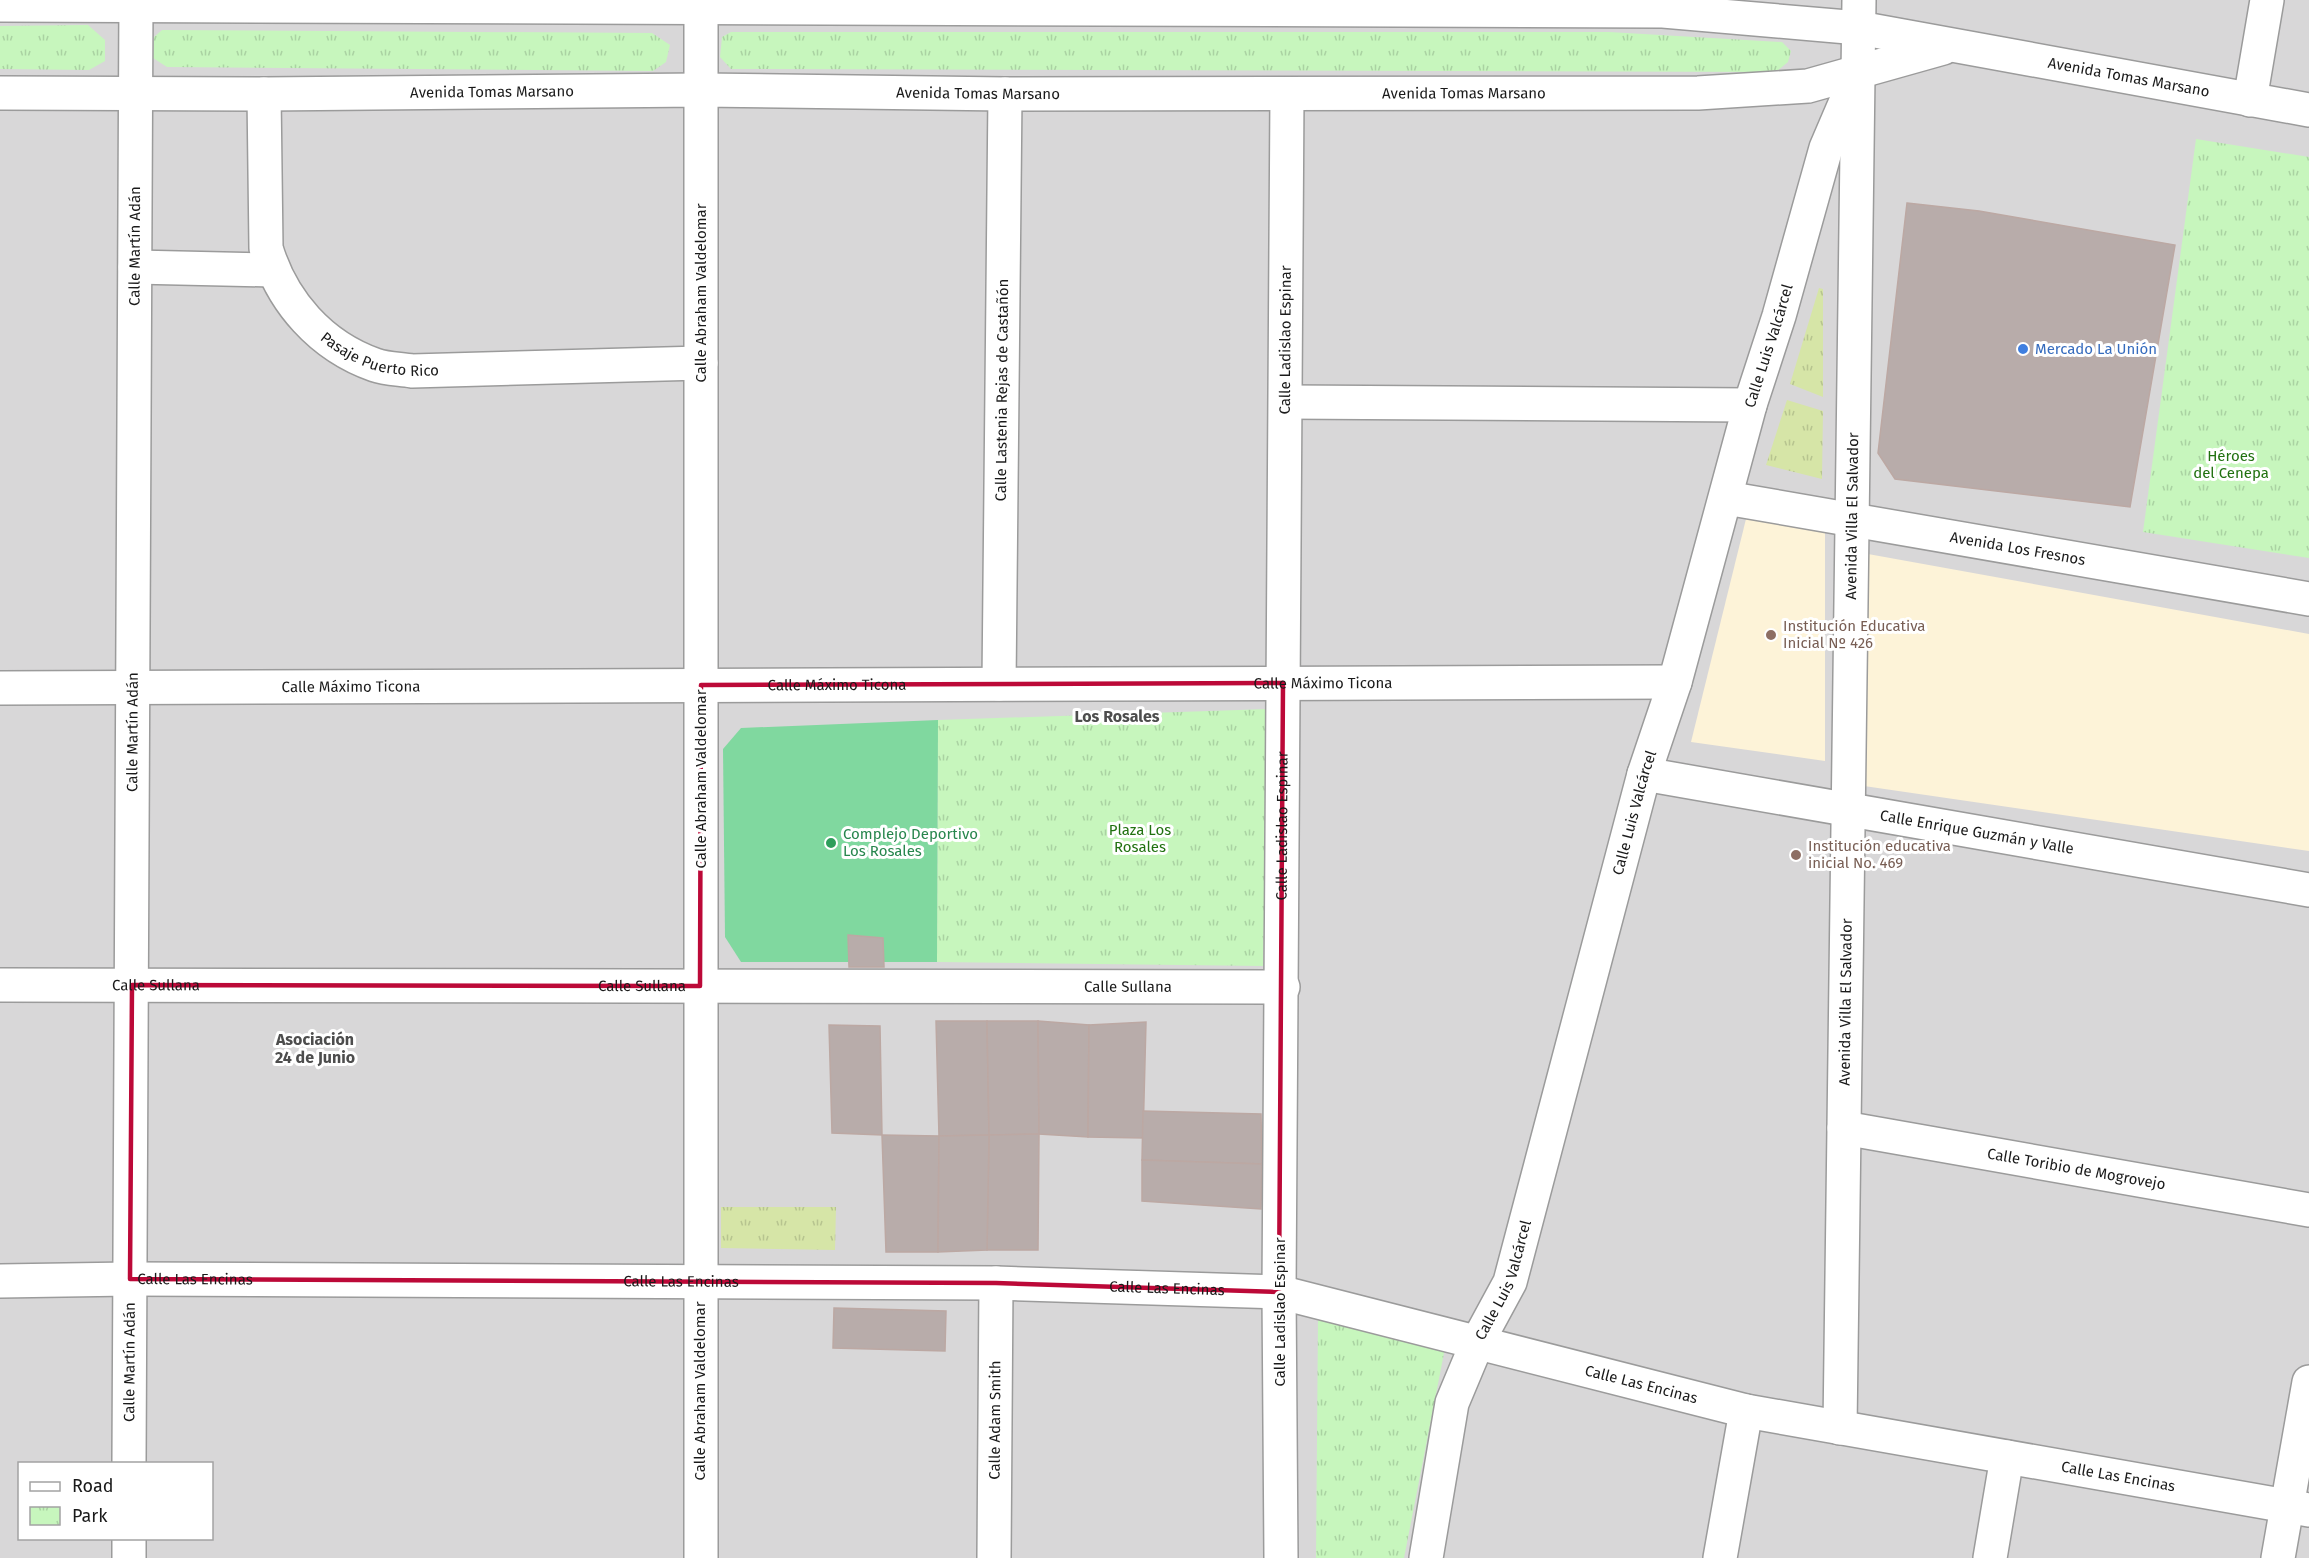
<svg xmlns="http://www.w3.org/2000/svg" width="2309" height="1558" viewBox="0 0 2309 1558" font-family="'Fira Sans',sans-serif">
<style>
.residential{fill:#d8d7d8;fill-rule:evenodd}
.education{fill:#fdf3d8}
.grass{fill:url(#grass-tufts)}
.park{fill:url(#park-tufts)}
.pitch{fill:#80d89f}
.building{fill:#b8acaa;stroke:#bca8a3;stroke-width:1.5}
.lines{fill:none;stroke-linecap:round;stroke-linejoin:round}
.minor-casing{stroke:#9b9b9b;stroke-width:36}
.minor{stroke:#fff;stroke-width:33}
.marked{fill:none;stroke:#bc0938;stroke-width:4.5;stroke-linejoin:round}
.shop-dot{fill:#3f7fe0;stroke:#fff;stroke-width:2}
.education-dot{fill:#8d6e63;stroke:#fff;stroke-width:2}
.leisure-dot{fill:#2e9e5b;stroke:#fff;stroke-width:2}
.labels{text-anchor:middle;stroke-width:6;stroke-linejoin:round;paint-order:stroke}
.street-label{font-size:15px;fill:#1a1a1a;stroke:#fff}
.shop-label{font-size:15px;fill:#366cbe;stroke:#fff;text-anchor:start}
.park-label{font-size:15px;fill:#217110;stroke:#fff}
.education-label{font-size:15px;fill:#785e54;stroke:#fff;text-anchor:start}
.leisure-label{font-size:15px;fill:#27864d;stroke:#fff;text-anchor:start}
.neighbourhood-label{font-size:16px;font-weight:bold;fill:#4d4d4d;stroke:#fff}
</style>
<defs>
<pattern id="grass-tufts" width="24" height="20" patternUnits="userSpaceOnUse" patternTransform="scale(1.5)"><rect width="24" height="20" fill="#d6e5a7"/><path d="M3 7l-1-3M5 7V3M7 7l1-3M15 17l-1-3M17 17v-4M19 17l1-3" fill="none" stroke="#b7c48f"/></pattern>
<pattern id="park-tufts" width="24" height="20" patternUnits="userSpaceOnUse" patternTransform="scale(1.5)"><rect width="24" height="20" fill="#c7f6bd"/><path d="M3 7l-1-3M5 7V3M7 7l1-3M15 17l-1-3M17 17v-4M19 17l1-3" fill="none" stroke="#aad2a2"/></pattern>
</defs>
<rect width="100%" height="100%" fill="#ece5e0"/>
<path class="residential" d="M0 0H2309V1558H0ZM20 1464H212V1538H20Z"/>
<g class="education">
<polygon points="1746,519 1825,527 1825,761 1691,742"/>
<polygon points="1868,554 2309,634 2309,851 1864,786"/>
</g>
<g class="grass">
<polygon points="1819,288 1823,289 1823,397 1790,384"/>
<polygon points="1787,400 1823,411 1822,479 1766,465"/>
<polygon points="721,1207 836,1207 835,1250 721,1248"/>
</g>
<g class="park">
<polygon points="88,25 105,40 105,61 89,70 0,69 0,26"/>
<polygon points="162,30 652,33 670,45 666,62 653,71 167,67 153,58 154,37"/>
<polygon points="731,32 1609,32 1782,42 1791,51 1788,62 1776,72 731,69 720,57 722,37"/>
<polygon points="2196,139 2309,157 2309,558 2143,532"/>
<polygon points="1268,709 1263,966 937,962 938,720"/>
<polygon points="1318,1320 1445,1348 1404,1558 1316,1558"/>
</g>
<polygon class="pitch" points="938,720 937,962 741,962 725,937 723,749 741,728"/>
<g class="building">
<polygon points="1907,203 1979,211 2175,245 2130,507 1895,479 1878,453"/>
<polygon points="848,935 883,938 884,967 849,967"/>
<polygon points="936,1021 987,1021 989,1135 939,1136"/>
<polygon points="987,1021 1038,1021 1039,1134 989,1135"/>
<polygon points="1038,1021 1089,1025 1088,1137 1039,1134"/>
<polygon points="1146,1022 1143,1138 1088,1137 1089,1025"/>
<polygon points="829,1025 880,1026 882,1135 832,1133"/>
<polygon points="1143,1111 1261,1114 1262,1164 1142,1160"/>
<polygon points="1039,1134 1038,1250 987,1250 989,1135"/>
<polygon points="882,1135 939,1136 938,1252 886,1252"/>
<polygon points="989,1135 987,1250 938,1252 939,1136"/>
<polygon points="1142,1160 1262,1164 1261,1209 1142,1201"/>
<polygon points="834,1308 946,1311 945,1351 833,1348"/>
</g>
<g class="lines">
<defs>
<g id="minor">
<path id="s1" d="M0 5 1663 11 1859 28 2309 110"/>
<path id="s2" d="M0 93 264 94 701 90 1005 94 1698 93 1808 86 1943 48"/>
<path id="s3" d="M264 94 266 248C282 302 321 346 375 365 386 369 400 369 412 371L701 363"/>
<polyline points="2250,100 2267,0"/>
<polyline points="135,267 272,270"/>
<polyline points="1286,402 1750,405"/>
<path id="s4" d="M1726 498 2309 599"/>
<path id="s5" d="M999 684 1005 94"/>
<path id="s6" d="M0 688 1675 682"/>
<path id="s7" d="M1644 774 2309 890"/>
<path id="s8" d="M0 985 1283 987"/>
<path id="s9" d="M1844 1128 2309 1210"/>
<path id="s10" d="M0 1281 130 1279 996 1283 1279 1292 1746 1411 2309 1510"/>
<path id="s11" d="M1840 1428 1859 0"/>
<path id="s12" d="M129 1464 136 0"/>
<polyline points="129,1558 129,1538"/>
<polyline points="701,1558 701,0"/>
<path id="s13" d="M994 1558 996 1283"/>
<path id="s14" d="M1281 1558 1279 1292 1287 94"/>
<path id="s15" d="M1426 1558 1452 1403 1478 1341 1510 1282 1644 774 1675 682 1750 405 1779 316 1826 148 1859 71"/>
<polyline points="1720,1558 1746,1411"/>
<polyline points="1990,1558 2007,1457"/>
<polyline points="2278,1558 2309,1382"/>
</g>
</defs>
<use href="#minor" class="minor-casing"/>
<use href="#minor" class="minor"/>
</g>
<path class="marked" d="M1283 683 1279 1292 996 1283 130 1279 132 985 700 986 701 685Z"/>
<circle class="shop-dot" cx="2023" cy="349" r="6"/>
<g class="education-dot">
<circle cx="1771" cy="635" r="6"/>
<circle cx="1796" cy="855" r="6"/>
</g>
<circle class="leisure-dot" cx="831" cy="843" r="6"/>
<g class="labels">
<g class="street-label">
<text dy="5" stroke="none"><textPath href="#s1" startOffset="2134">Avenida Tomas Marsano</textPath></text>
<text dy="5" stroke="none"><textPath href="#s2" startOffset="492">Avenida Tomas Marsano</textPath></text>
<text dy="5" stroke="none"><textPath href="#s2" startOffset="978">Avenida Tomas Marsano</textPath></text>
<text dy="5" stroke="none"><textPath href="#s2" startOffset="1464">Avenida Tomas Marsano</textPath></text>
<text dy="5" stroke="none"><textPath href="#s12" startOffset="1218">Calle Martín Adán</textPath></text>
<text transform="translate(701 293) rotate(-90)" y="5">Calle Abraham Valdelomar</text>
<text dy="5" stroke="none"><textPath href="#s14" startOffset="1218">Calle Ladislao Espinar</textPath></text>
<text dy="5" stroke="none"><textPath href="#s15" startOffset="1263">Calle Luis Valcárcel</textPath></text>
<text dy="5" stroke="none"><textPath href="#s3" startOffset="322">Pasaje Puerto Rico</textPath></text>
<text dy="5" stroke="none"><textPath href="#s5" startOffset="294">Calle Lastenia Rejas de Castañón</textPath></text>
<text dy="5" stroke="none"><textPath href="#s11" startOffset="912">Avenida Villa El Salvador</textPath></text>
<text dy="5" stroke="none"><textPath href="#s4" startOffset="296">Avenida Los Fresnos</textPath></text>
<text dy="5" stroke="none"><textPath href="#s6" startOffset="1323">Calle Máximo Ticona</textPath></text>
<text dy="5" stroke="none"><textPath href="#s6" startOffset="837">Calle Máximo Ticona</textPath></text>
<text dy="5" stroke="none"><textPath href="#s6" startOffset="351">Calle Máximo Ticona</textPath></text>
<text dy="5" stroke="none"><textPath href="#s12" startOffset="732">Calle Martín Adán</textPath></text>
<text transform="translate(701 779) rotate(-90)" y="5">Calle Abraham Valdelomar</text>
<text dy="5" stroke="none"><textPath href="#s15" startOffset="777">Calle Luis Valcárcel</textPath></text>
<text dy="5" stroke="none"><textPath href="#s14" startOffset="732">Calle Ladislao Espinar</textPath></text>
<text dy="5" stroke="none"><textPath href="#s7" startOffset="338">Calle Enrique Guzmán y Valle</textPath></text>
<text dy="5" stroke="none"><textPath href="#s8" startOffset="156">Calle Sullana</textPath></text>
<text dy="5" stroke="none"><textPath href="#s8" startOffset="642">Calle Sullana</textPath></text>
<text dy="5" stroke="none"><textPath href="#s8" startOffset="1128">Calle Sullana</textPath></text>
<text dy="5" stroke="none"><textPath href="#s11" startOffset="426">Avenida Villa El Salvador</textPath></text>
<text dy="5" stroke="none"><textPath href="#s9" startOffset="236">Calle Toribio de Mogrovejo</textPath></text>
<text dy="5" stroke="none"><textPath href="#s10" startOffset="195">Calle Las Encinas</textPath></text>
<text dy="5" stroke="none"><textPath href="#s15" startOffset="291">Calle Luis Valcárcel</textPath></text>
<text dy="5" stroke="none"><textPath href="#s10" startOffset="681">Calle Las Encinas</textPath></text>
<text dy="5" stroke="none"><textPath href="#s10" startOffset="1167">Calle Las Encinas</textPath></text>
<text transform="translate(1280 1312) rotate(-90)" y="5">Calle Ladislao Espinar</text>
<text dy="5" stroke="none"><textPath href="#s12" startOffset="102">Calle Martín Adán</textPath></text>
<text dy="5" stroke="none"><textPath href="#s10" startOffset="1653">Calle Las Encinas</textPath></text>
<text transform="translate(700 1391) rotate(-90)" y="5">Calle Abraham Valdelomar</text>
<text dy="5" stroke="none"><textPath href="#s13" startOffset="138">Calle Adam Smith</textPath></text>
<text dy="5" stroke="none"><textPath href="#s10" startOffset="2139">Calle Las Encinas</textPath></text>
</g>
<g class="shop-label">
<text x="2035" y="354">Mercado La Unión</text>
</g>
<g class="park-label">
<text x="2231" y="461">Héroes<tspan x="2231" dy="17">del Cenepa</tspan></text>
<text x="1140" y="835">Plaza Los<tspan x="1140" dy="17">Rosales</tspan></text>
</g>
<g class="education-label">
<text x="1783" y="631">Institución Educativa<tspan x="1783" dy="17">Inicial Nº 426</tspan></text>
<text x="1808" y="851">Institución educativa<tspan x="1808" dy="17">inicial No. 469</tspan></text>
</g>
<g class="leisure-label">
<text x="843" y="839">Complejo Deportivo<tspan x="843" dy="17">Los Rosales</tspan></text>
</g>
<g class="neighbourhood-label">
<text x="1117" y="722">Los Rosales</text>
<text x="315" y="1045">Asociación<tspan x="315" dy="18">24 de Junio</tspan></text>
</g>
</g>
<rect x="18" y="1462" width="195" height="78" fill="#ffffff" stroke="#a3a3a3" stroke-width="1.5"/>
<rect x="30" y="1482" width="30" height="9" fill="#ffffff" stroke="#a3a3a3" stroke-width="1.5"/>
<text x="72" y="1492" font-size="18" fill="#1a1a1a">Road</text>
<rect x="30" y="1507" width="30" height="18" fill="url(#park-tufts)" stroke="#a3a3a3" stroke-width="1.5"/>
<text x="72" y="1522" font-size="18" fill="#1a1a1a">Park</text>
</svg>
